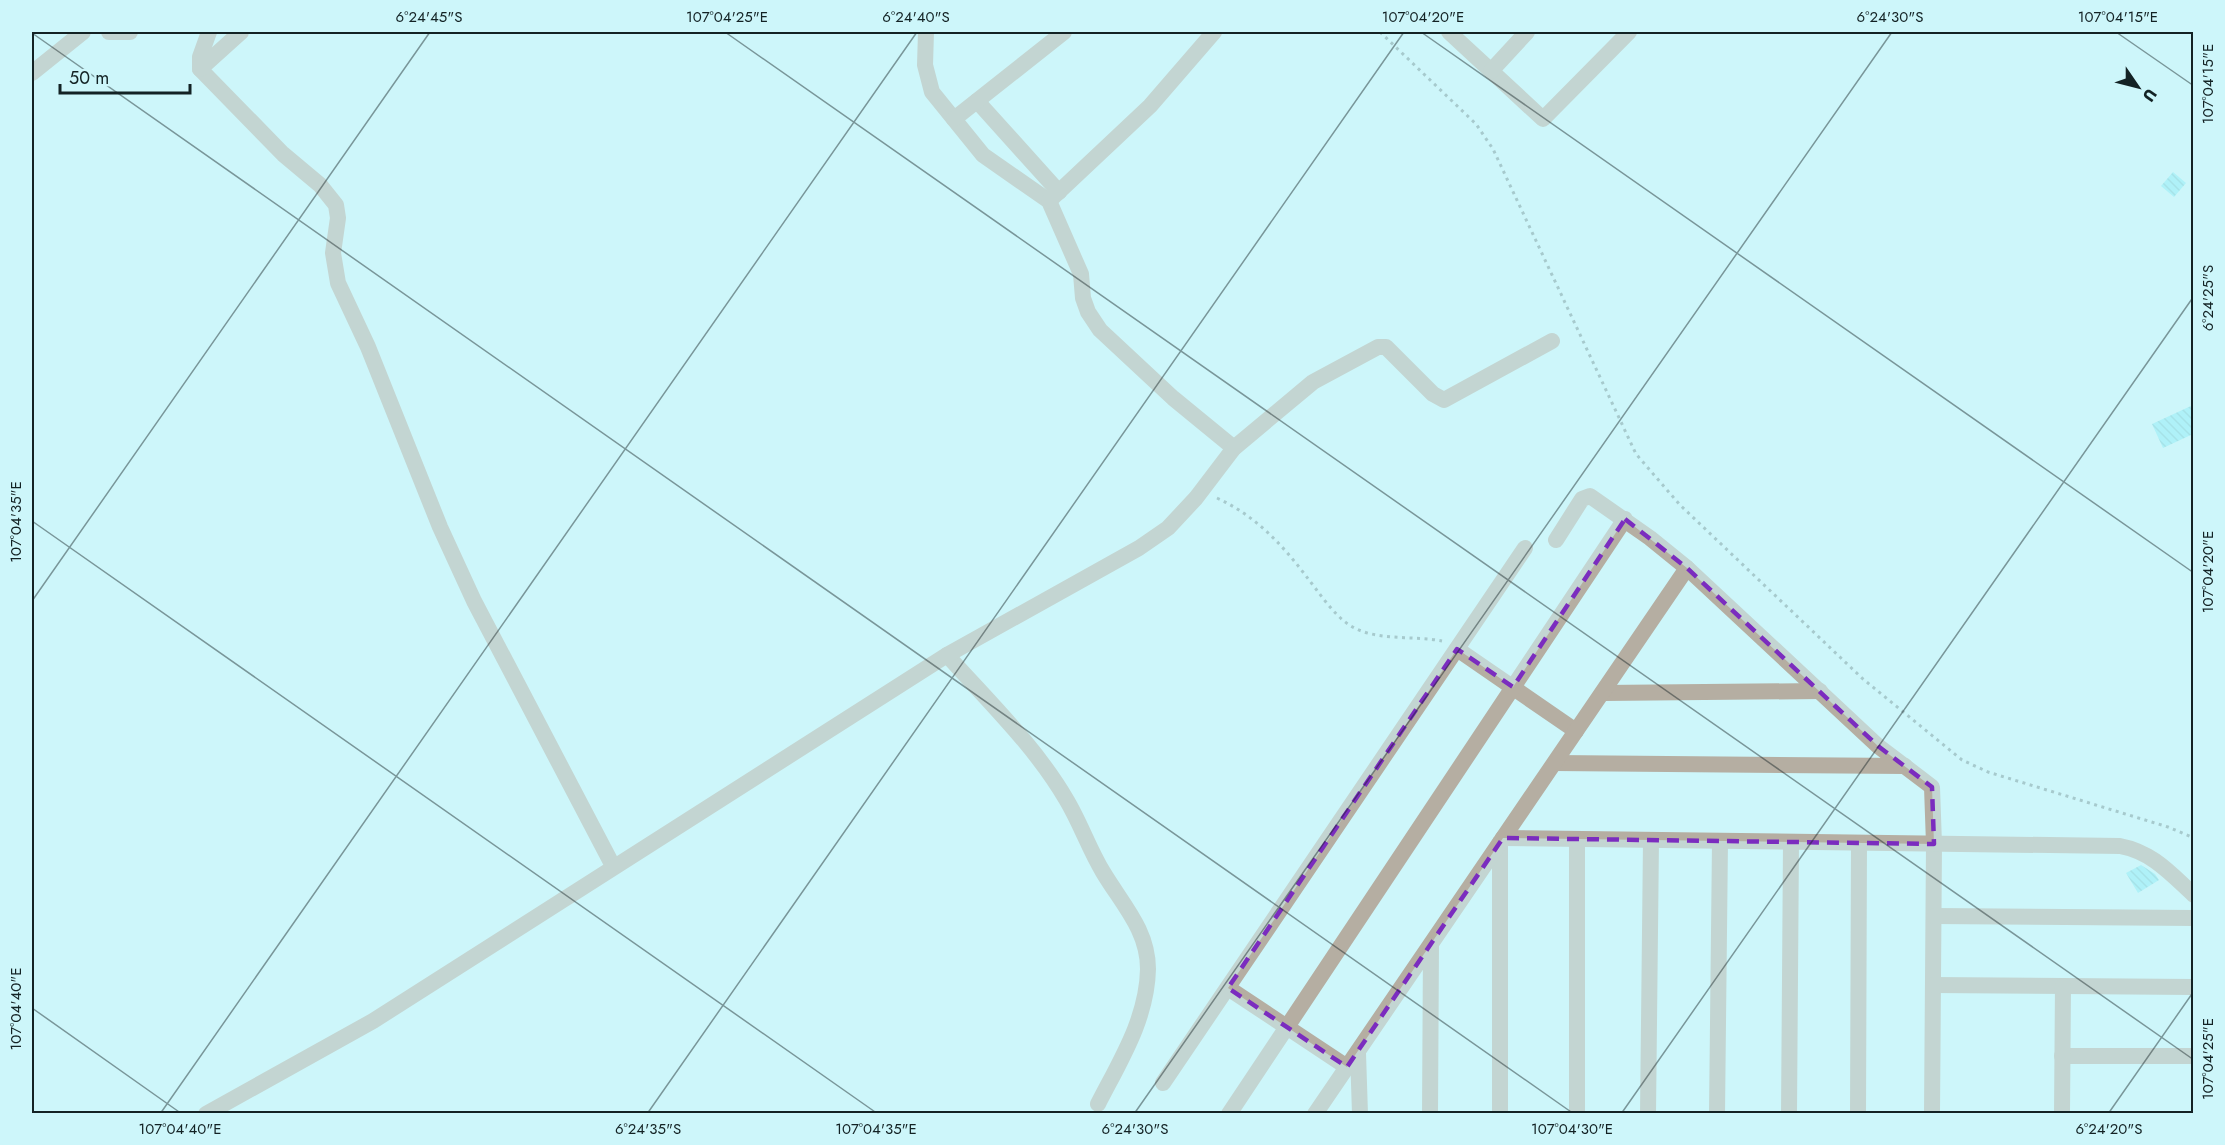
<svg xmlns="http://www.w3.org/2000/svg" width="2225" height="1145" viewBox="0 0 2225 1145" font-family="Jost,sans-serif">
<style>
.building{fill:url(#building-back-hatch)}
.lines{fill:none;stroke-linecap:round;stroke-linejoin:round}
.path{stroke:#779497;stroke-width:3;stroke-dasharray:3 4.5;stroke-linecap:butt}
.minor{stroke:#b5aea2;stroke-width:16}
.marked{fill:none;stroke:#7b2cbf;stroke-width:4.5;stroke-dasharray:12 8;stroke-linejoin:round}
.ticks{fill:none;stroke:#132224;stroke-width:1.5;stroke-opacity:0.45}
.neatline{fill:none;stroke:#132224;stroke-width:2}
.ticks-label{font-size:15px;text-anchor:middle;fill:#132224}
</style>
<defs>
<pattern id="building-back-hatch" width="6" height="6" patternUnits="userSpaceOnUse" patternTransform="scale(1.5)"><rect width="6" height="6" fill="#89ecf6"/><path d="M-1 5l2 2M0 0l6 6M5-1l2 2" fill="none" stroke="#75cad3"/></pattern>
</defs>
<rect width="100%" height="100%" fill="#cdf6fa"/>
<g class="building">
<polygon points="2173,172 2186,183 2174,197 2161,186"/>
<polygon points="2193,405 2193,434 2163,448 2152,424"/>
<polygon points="2141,865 2155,874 2159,880 2138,893 2126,873"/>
</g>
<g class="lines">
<g class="path">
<polyline points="1380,32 1476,124 1493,149 1636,454 1680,505 1863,679 1962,760 1988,772 2168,827 2194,838"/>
<path d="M1217 498C1254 515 1281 543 1306 576 1318 591 1332 613 1348 624 1373 642 1412 635 1442 641"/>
</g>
<g class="minor">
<polyline points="109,32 130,32"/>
<polyline points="209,32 200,57 200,69 283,154 320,185 336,205 338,218 333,253 338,283 368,347 440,527 474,601 613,866"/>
<polyline points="926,32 925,65 932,92 983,155 1049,201 1081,274 1083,298 1088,312 1100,330 1173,398 1234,448"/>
<polyline points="1449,32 1543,119 1629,32"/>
<polyline points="200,69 241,32"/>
<polyline points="1491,71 1527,32"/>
<polyline points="32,73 83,32"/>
<polyline points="977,101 1059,192"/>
<polyline points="954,119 1064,32"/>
<polyline points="1049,201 1150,106 1214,32"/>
<polyline points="1556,540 1582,499 1590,496 1650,538 1687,568 1878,746 1932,787 1934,844 1932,1114"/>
<polyline points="1457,649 1576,731"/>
<path d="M947 655C988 701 1035 746 1066 799 1080 822 1089 849 1103 872 1122 904 1148 930 1148 969 1147 1019 1120 1061 1098 1104"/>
<polyline points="1603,693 1820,691"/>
<polyline points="1555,763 1905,766"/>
<path d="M1503 838 2120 846C2152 852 2170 873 2194 895"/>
<polyline points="1577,839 1577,1114"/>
<polyline points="1500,843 1500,1114"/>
<polyline points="1934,916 2194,918"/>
<polyline points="1933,985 2194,987"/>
<polyline points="1228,988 1347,1067"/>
<polyline points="1358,1053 1360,1114"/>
<polyline points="2062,1056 2194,1056"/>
<polyline points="1163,1083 1525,548"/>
<polyline points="206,1114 373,1021 947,655 1139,548 1168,528 1196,498 1234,448 1313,382 1378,347 1386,347 1433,394 1444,400 1552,341"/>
<polyline points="1229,1114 1625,519"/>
<polyline points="1315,1114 1687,568"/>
<polyline points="1430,1114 1431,945"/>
<polyline points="1648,1114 1651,840"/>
<polyline points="1717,1114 1720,841"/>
<polyline points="1789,1114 1791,842"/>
<polyline points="1858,1114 1859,843"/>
<polyline points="2062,1114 2063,986"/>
</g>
</g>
<path d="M0 0H2225V1145H0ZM1625 519 1687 568 1878 746 1932 787 1934 844 1503 838 1347 1067 1228 988 1457 649 1513 687Z" fill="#cdf6fa" fill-opacity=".55" fill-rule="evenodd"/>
<path class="marked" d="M1625 519 1687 568 1878 746 1932 787 1934 844 1503 838 1347 1067 1228 988 1457 649 1513 687Z"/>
<path class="ticks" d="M725 32 2194 1060M1421 32 2194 573M2116 32 2194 86M32 33 1574 1114M32 521 878 1114M32 601 430 32M32 1008 182 1114M160 1114 917 32M647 1114 1404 32M1134 1114 1892 32M1621 1114 2194 296M2108 1114 2194 991"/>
<rect width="2225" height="1145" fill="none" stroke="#cdf6fa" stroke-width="66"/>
<g transform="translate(2138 87) rotate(125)" stroke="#cdf6fa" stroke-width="4.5" paint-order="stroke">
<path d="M0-4.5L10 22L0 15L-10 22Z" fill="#132224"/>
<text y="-9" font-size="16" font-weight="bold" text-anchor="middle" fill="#132224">U</text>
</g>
<path d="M60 84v9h130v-9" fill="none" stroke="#132224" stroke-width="3"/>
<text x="69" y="84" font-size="18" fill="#132224" stroke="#cdf6fa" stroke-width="4.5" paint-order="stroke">50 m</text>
<rect x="33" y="33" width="2159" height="1079" class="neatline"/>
<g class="ticks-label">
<text x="429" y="22">6°24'45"S</text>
<text x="727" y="22">107°04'25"E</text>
<text x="916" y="22">6°24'40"S</text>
<text x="1423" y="22">107°04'20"E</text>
<text x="1890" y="22">6°24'30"S</text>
<text x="2118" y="22">107°04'15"E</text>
<text transform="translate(2208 84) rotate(-90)" y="5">107°04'15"E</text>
<text transform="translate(2208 298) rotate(-90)" y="5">6°24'25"S</text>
<text transform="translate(16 522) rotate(-90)" y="5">107°04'35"E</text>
<text transform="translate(2208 572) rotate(-90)" y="5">107°04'20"E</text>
<text transform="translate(16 1009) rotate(-90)" y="5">107°04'40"E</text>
<text transform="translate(2208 1059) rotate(-90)" y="5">107°04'25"E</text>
<text x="180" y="1134">107°04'40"E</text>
<text x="648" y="1134">6°24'35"S</text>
<text x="876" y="1134">107°04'35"E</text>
<text x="1135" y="1134">6°24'30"S</text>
<text x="1572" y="1134">107°04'30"E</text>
<text x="2109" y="1134">6°24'20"S</text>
</g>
</svg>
